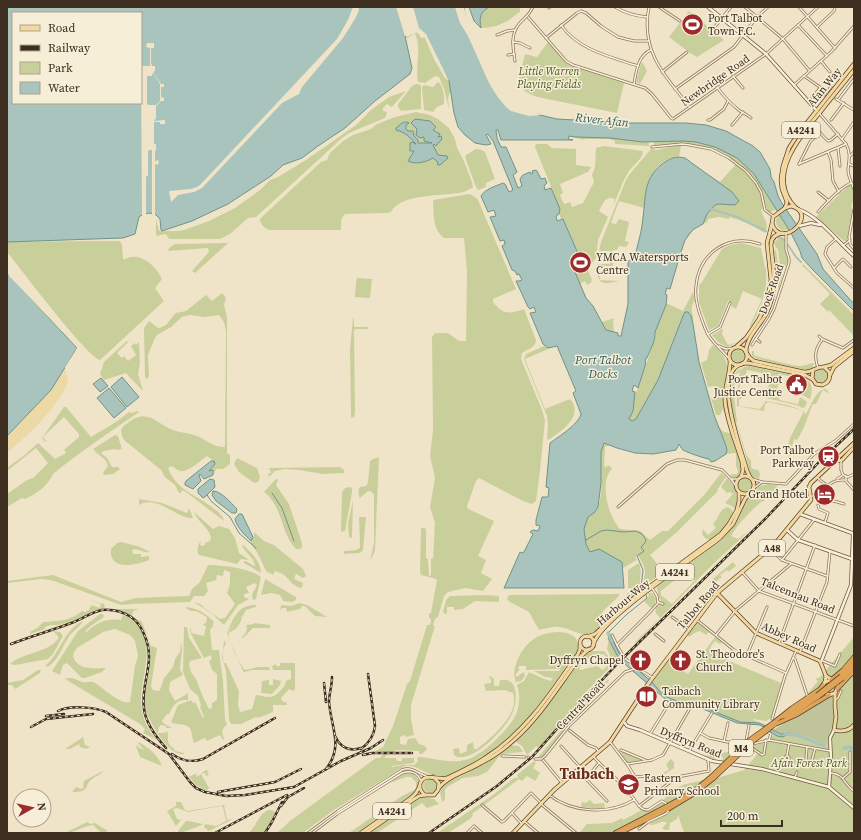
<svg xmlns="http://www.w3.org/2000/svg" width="861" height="840" viewBox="0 0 861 840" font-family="'Source Serif 4',serif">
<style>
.green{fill:#c9cf9b;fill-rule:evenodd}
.sand{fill:#ecd9a5}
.cemetery{fill:#bfc49a}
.water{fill:#a9c4bc;stroke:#6f938a;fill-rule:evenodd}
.pier{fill:#f0e4c8;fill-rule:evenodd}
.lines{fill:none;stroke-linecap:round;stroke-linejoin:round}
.stream{stroke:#6f938a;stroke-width:1}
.canal{stroke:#a9c4bc;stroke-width:2}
.river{stroke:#a9c4bc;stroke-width:3.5}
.street-casing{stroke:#8d765c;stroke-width:3}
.secondary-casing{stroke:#6f573f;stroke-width:4}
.primary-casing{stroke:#5b4430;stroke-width:4.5}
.highway-casing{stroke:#5b4430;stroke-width:5}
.street{stroke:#faf1dc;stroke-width:1.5}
.secondary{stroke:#faf1dc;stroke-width:2.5}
.primary{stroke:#f3d9a0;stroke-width:3}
.highway{stroke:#e0a458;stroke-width:3.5}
.rail-casing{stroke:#3d2e20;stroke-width:2.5}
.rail{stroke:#f7eed8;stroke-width:1;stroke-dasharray:3;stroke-linecap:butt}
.highway-bridge-casing{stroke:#5b4430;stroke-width:5;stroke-linecap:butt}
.highway-bridge{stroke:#e0a458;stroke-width:3.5}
.labels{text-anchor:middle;stroke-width:3;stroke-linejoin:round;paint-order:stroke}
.shield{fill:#f7eed8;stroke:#756857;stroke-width:1}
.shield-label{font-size:10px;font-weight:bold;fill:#3d2e20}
.poi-label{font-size:11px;fill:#3d2e20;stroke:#f7eed8;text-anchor:start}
.park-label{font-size:11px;font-style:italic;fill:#4d5a26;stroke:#f7eed8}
.street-label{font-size:11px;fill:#3d2e20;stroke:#f7eed8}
.water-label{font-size:12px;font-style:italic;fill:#2f5d5a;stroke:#f7eed8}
.district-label{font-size:15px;font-weight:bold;fill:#6b2e1e;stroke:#f7eed8}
</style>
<rect width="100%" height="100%" fill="#f0e4c8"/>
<g class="green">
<path d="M488 7H520V12C516 14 513 17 509 20 501 25 491 28 481 28 478 18 480 13 488 7Z"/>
<polygon points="689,11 724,40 697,57 690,53 689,51 686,50 669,37"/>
<path d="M418 32 421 38 425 37 491 144C485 146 478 145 473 141 452 125 454 112 451 88L448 98 449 109 444 89 439 77 435 76 425 83 418 82C415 66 422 48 415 34Z"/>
<path d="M548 42 570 65 624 83 617 113 537 97C529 94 523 91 518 83L525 54 537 57Z"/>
<polygon points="641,63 643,63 647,71 640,84 636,82"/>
<path d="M437 82 440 83C443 89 445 97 444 104L437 107 433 112 424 110 422 87 424 85 433 87 437 83Z"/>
<polygon points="416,84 419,84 421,86 421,109 401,111 398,107 398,104 412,86"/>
<polygon points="406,91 392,107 387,104 383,108 383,111 387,112 385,118 349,133 341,139 256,217 248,218 230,234 220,239 169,239 166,234 156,236 156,219 159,231 178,231 184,230 209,221 235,208 260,190 270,180 278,177 306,160 356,125 371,110 389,97"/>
<path d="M416 112 430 115 438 119 449 128 455 139 457 148 463 159 472 182 473 188C468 189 464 193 458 193 440 196 400 194 391 212L387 213 345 214C340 218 341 225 341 230H270C265 229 260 224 260 219L263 216 321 162 327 160 330 153 343 141 353 135 371 129 377 124 395 117Z"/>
<path d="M498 130H674L747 157 759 181 776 210 769 212 766 208 761 210C763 219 770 222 765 233 753 226 742 220 729 217V219L719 217 708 219 707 222 694 229 685 241 709 175 720 182 737 163C724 153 698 144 681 145 673 145 662 149 654 145V142H650L648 144 650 146 615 144V141L609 139H584V140L569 136 568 139 573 140H501Z"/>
<path d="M536 144H547L552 148 576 149V165L591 167 588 172 560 184 563 193 560 195 564 204 570 202 572 207 583 203 594 182 592 175 595 167 596 148 604 146 643 151C643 159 633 165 629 171 622 182 618 195 613 207L615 199C605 195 603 204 599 211L608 217 598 240 596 258 591 264H587L579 256 564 220 561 219 559 214 560 209 535 147Z"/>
<path d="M675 146H681L679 157C651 160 647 185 644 208L619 201 611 223 616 224 619 219 629 222 625 241 629 242 626 247 619 246 617 250H613V266H600L599 274 600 280 619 281C600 286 596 282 598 264H610V251H599L601 242 626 180 629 175 651 149 656 150Z"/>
<polygon points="476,149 482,150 485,152 495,179 486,183 486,187 478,190 476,187 465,157 466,155"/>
<path d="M849 185 852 186C854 194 855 199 851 206L853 210 848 238 847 241H844L816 217Z"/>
<path d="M470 194 475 197 478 200 516 289 493 299V302C503 315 510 314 524 309L536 340C536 347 528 349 522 353L521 359 542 410 545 420 540 471 536 501 532 504 523 501 479 478 476 481 467 506 468 509 494 521 478 556 486 560 481 573 492 579 483 591 465 588 448 592 444 596 438 617 435 619 433 625 435 626 411 705V719L414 735 406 737 404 735 400 737V744L406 745 408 739 415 738 419 744 425 746 427 749 422 754H419V751L395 750V752H389L384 758H396L397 761H402V758H414V763L392 766V767L403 765H414L418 761 417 758 419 757C434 758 450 764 465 760 481 757 511 728 517 712 520 703 520 694 517 685L524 681 529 672 544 679 551 681 553 678 545 677 534 671H559L560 669 526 670V666H519L518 669H520L516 674V677L524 672 525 676 521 681 516 682C513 675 514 669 517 661 520 653 526 644 534 639 547 629 585 627 577 652 545 698 519 741 466 767 459 770 452 776 444 777 431 780 419 764 405 766L334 810 303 833H277L290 821 376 758H380L385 752 375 751 383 747 393 726 407 684 410 681 427 625H430L431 619 429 618V613H431L437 580 433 578 421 575 420 572 421 528H425L426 530V558L428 559 429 576 431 575V559L433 558 435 523 430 507 435 478 430 456 433 430 432 337 435 333H448L459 341H466L467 272 464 238H444C432 229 434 214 433 200Z"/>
<path d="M779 214 789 230H787C780 231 776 227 776 220Z"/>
<polygon points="779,236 785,238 785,250 788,259 786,266 781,268 781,269 783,273 778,292 778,279 774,251 776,250 778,265 780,265 778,249 776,248 774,242 777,240"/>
<path d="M86 241H120L122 245 123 259C128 259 128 257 132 257 144 255 158 269 162 279L155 288 164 301 100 360C87 357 20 268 7 252V242Z"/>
<polygon points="228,243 195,273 192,271 209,252 208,248 168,251 169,248 175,244"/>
<path d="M741 243 761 248 765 268 766 269C768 291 761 307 751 326L750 325 762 299 743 291 736 309 731 306 732 303 728 301 718 326 709 330 699 302V285L702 282 722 249 729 245Z"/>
<polygon points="576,261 581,267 588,271 592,279 591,283 587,285 585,281 580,284 572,265 573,262"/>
<polygon points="803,264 854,315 854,336 829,310 828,312 820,304 830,294 806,269 802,266"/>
<polygon points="357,278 372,279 370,298 355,297 356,282"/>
<path d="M693 292 695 300C688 309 695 314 693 324L691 316H683L658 380 636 419 631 421 629 419 633 411 635 392 637 391 656 335 655 332 666 303 683 311Z"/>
<path d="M222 293 226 298 224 305 227 317V453L230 455V464L223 469H216L214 474 213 470 209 471 215 462 207 456C201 460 188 473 180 471 177 470 174 467 171 466L168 468C170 473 174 480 178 484 187 494 223 509 224 521L186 492 182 490 181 493H179L175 485 165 477 161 470 124 440 122 436 121 430C123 425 128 423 132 420 148 409 159 425 173 430 181 433 190 433 197 436 206 440 216 448 225 447L226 331 224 322 219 315 205 317 190 315 182 317 171 327 157 335 154 340 148 355 149 377 146 379 145 377 144 328 149 321 158 328C168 327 169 319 176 313L186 311 206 295 212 301Z"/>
<polygon points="353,318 354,319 354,327 368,327 368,329 356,329 354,330 355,413 354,417 351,418 350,349"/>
<polygon points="614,318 613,321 614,333 606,330 602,322"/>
<polygon points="722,329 723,329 722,334 728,345 739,342 727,347 718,342 712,335"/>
<path d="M127 341 128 342 117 353 122 358 124 356 128 361 136 355 131 346 134 343 136 345 139 342 140 363 138 374 143 391C137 384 131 380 126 373L104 380 100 374 104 362Z"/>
<path d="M713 345C720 351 726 357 727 366L729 367 725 386 724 400 741 463C742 469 742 475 736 478L732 477 730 475 732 474H737L738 471 736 466V453L726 454 727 449 720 429V428L724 432 730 433 723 409 720 415H716L711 398 716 396 713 386 708 387 701 363 707 360 709 350Z"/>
<path d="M544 346 545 347H553L525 359 545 409 570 399C585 415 561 432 548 440L547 439 548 425 547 416 524 359 526 354Z"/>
<circle cx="738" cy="356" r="7"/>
<path d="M752 351H754V355C758 357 797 367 801 366 806 366 809 363 814 363L812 369 807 370 758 359 752 356Z"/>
<path d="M749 366 802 377C813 381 813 389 810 399L802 395 804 387 800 385 801 379 783 375 781 383 778 385 776 397 779 398V400L798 404 800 397 807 402 805 407 803 408 796 405 766 398 771 373 768 372 767 374 747 370 745 378H742L739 389 738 388 740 371 744 367Z"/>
<path d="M742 367 739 373 735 374 736 379 734 386V396L737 422H736L747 456C751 460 752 460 751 467L753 469 758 470 760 474 759 479 753 477 749 470 745 452 734 418 730 399 733 375Z"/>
<circle cx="821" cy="376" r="7"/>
<path d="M737 389 743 392 741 399H739V406L760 409 766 401C779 404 797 405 806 414 811 406 816 389 826 389L830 394 823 390 816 404H813C807 417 805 428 797 440L794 439 789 458 788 457V454H785L790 438 804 411 794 408 768 402 765 404 764 411 737 406Z"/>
<path d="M64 407H66L91 437 116 422 129 412 132 413 137 411 139 412C110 432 80 452 53 474 48 486 36 494 25 499L22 498 7 507V494L27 480 33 478 48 463 36 448 7 471V468L26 454 38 443 55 459 66 453 64 450 79 437V434L64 417 43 437 46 441 45 442 42 438Z"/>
<path d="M115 435 118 436 122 449 117 450 114 449 104 451 101 453 107 458 112 467H118L120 469 113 474 104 475 103 473 108 466C106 457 98 456 93 449Z"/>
<path d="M605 443 610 445 605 447 604 466 606 467 609 465 612 469C599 482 608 516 620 529L640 531 650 540 662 531H668L705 494 721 473 726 477 717 490 718 491 677 532 650 555 664 572 645 585 643 588 645 571 643 564 638 555 635 557 637 560 623 568V564L592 551 590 552C586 546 583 535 584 528 584 524 586 519 589 516 592 513 596 513 598 508 605 487 598 466 602 445Z"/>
<path d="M379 457 375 550 370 562 374 543V495L372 492 368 491 360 498C358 496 358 489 360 487L366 486 368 483 370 461 373 459Z"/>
<polygon points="237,458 257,468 260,477 258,482 254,483 239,472 234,464"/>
<polygon points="340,467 344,470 344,473 323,474 299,470 284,469 275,471 269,477 268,474 271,473 269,468"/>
<circle cx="746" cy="485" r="8"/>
<path d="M727 478C737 485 738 498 735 509L732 506 725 503 733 494 730 492 727 493 721 487Z"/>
<path d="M276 479 278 480 276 485 289 504 302 543V547L300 549H296C280 533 284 508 264 492Z"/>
<path d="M769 484 778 486 763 502 762 501C750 512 739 522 731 536L738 539 749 531 711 566 636 643 635 642 660 618 655 612 656 610 655 608 659 605H663L664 603C659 601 657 592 657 587L722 540 735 523 748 498 759 486ZM686 571 695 580 672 604 661 595V591Z"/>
<polygon points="350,487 352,488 352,492 345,531 341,532 342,492 345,488"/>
<path d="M139 499 162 503 187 513 189 508 193 518C180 521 157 494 139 505Z"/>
<polygon points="353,500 352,536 352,538 349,537 348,524"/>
<path d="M728 507 732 510 733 513 727 525 712 540 706 539 702 534 703 529 708 535 716 528 713 524C719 518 719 509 728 507Z"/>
<path d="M194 512 213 529 219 526 229 529 235 538 239 553 249 560 241 559 237 564 199 555C196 551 198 545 201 540L200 545 204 546 205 543 210 541 211 537C208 527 198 522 194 512Z"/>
<polygon points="359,517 366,517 363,550 360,553 344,554 344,551 356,550 360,548"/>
<path d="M254 532 264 541 274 545 303 569 306 576 303 578 296 574 294 579 303 583 302 587 300 588C292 585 290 580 284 575 282 573 278 572 275 571L273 575 266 571 257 552 250 543 254 537Z"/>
<path d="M121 542 140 547 150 552C144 554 138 547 132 550L133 554H141V557L149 556V560C136 565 109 572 111 549L117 543Z"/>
<path d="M242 544C250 551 261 561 261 573L244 563 243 562 246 561 254 566 255 565C252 554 243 552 242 544Z"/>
<polygon points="733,562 736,566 728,572 727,570 720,575 722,577 713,584 710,582 708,583"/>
<path d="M639 563C643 572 638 581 641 591L604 622 605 617 620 603 631 589V588H628V570Z"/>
<path d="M208 565C224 566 247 567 261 577L256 599 253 600C250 594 255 590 257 585L255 583 246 587 249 593 244 594V597L249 599 238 605 224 625 211 613 194 602 198 603 203 606V607L220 619 225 618 235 604 227 593 230 584V572L224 570 223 576 217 575 216 580 206 583 208 591 204 596H194L190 602 132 604 121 605 51 580 41 579 7 583V581L53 575 121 602 135 598 188 596H189L192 589 200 582Z"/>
<polygon points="265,579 296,597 296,600 292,602 283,601 280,595 271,593 261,595"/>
<polygon points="649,593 652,593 656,598 655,604 652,608 650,607 644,601 649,596 648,594"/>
<path d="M620 594C614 604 596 611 601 624 586 645 576 628 558 627 552 626 545 629 539 630L529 612 510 602 507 599 508 596 511 595Z"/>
<polygon points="487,595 499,596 499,602 475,601 463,609 454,610 454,607 447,607 447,614 445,614 443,612 446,600 450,596"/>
<path d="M89 600 104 604 105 607C101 611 96 611 91 613 80 617 69 623 58 625 53 625 49 625 45 627V629L30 634V632L37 628 43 622C58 621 71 621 82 611L85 612 89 610 91 605 100 608 101 604Z"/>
<polygon points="299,603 307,605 327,617 315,616 305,606 302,606 300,609 287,612 286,608 282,608 280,611 281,605 291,606"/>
<path d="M256 605V607L246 610 242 617H240L227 633C233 619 238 604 256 605Z"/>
<path d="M187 607C197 608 208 615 214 622L212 628 210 629 212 650H219L223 681 225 719 227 725 224 727 222 732 224 739 223 740 220 735 207 741 205 738 194 743C192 739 192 734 191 730 187 722 177 726 171 722L178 705 191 700 193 703 195 702 203 718 204 717 200 707 201 705 198 696 190 689 183 672 184 627H187L189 638 202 658 190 661 189 665 191 672 196 679 203 697 209 709 212 708V703L217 700V674L212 670 209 661 212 659 211 655 204 658 190 632 191 626V633L204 636 206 626 203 625V624L206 623 207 617 196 611H190L186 608Z"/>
<path d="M112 609H139L133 611 132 616 142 622 151 646 157 648 151 686 153 690 158 691 160 690 164 678 173 667 175 659 180 652 181 642 182 649 180 669 183 675 170 682 169 690 175 701 187 694V692L188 693V700C177 699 173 705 169 714H167L162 721 163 723 172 728H166V726L161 725 159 727 158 733H165L166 731 168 733V742L171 747H173L175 751 184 753V754C169 757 150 723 146 711H145C142 692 150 674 150 656 152 632 135 613 112 609Z"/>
<path d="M100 614H103L104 617 92 625 85 631 87 632C97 622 107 618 121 620L123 615C161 631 142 671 141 701 141 715 147 730 157 740L143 733 145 729 140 724 65 679C73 676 76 680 83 682 87 683 91 680 95 683 104 688 120 705 130 702L135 666 138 656 135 641 130 635 115 629 103 632 77 648 74 652 73 656C77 671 95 668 106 668L102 672 85 678H82L67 663 63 665 60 675 52 671 78 631Z"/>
<path d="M240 617 242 618C240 624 236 630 230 632L228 635 234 652 243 668 245 670 258 667H269L270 670H252L244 672 243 671 227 634Z"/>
<path d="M83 621C81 626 74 630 70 635 64 643 56 666 46 667V665C61 652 64 629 83 621Z"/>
<polygon points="697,622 709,632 706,635 700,631 696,632 689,637 687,635"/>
<path d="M254 623 270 625V628H253L242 639V637C246 633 248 631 246 625L254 624Z"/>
<path d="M53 631 60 632 63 636 53 654 48 659 15 665 10 664C23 652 46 654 58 639V636Z"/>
<polygon points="715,637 722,642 720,644 715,641 710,647 727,660 781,683 771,718 766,721 754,719 753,720 767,725 765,726 750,722 740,722 701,706 677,701 661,693 652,682 668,661 688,674"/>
<path d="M854 637V833L850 832V833H683L684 832 678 815 677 819 670 823 669 830H665L662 828 667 823C662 819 657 825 651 825L649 823 669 813 670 810 697 795 717 778 744 770 759 752 754 749 752 746 763 743 765 745 818 681 815 679 820 677Z"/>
<path d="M609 639 619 659C612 666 581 695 579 702L539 748 536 746 527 755 522 746 516 742 517 740 541 714 585 654 593 651H604L608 656 609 660 607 663 605 660 607 658 603 654 589 658 583 662V665L579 667 580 670 597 666 603 670C612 661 613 660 607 649Z"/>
<path d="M224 640 226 644C221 649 223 657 224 663H226L239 691 238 705 240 712 252 709 256 695C265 696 272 700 279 692 283 688 285 686 286 681L291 679V670H273L272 666 276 664V666H280V663H295V689L293 691 289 689 281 698 282 701 287 703V705H273V712L258 718 256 717 241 724H231L229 720 226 671 222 657Z"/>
<polygon points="38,670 41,670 40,673 15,689 12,685 7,685 7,683 23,680"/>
<path d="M490 676 494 679V686H499L500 680C503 680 507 679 509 681 519 685 516 706 512 714 505 729 475 761 457 757L454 755 453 749 459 748 460 754 467 751V745L473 742 474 749H477C492 737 520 715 513 693L505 690 486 691 484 684 491 683V680L489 677Z"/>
<polygon points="273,679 281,681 280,685 272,694 261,693 262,681 269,680 269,685 273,685"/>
<polygon points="608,679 609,681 591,699 588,706 572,721 545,755 542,757 537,758 593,694 595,694"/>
<polygon points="83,737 85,745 90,747 86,749 80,747 79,744 70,749 65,749"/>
<path d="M139 742C149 748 158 755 162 766L140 757 136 746 137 745 138 747 144 750 138 743Z"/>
<polygon points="510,745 519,746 523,752 501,754 487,772 478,776 463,778 447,787 445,790 445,800 442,802 440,792 444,785 449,782 481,766"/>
<polygon points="623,751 642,759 642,760 627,763 621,753"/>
<polygon points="735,751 724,762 722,762 723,757 715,756 713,760 703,756 706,755 707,756 708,755 720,752 721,753"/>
<polygon points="671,759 674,762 674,768 651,784 648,780 669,770 666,764"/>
<polygon points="534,761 536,763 533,768 540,773 535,781 527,776 522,781 519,779 472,814 473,816 470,819 448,833 437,833 493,795 514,778 518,778 517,775"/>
<polygon points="206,770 209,771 207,772 209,775 206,776 205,773 201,774 209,788 207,791 196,785 189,777 197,773 196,775 197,777"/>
<path d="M103 771C100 776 97 775 92 779 82 787 92 792 72 792L76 787 82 789 84 788 83 786 84 781Z"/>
<polygon points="406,773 414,774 419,781 417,788 413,794 358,833 349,833 402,796 414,790 416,788 416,782 411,777 406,777 390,783 402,774"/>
<circle cx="430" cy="786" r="7"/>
<path d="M704 780 693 789 668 803 664 800C671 786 689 783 704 780Z"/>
<polygon points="425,797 434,799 439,804 427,808 422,803 377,833 369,833 415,800"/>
<polygon points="590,800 594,804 604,803 605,809 581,807 582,802 586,803"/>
<polygon points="176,802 181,802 185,810 188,811 224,805 227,820 233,819 209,831 204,827 205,824 216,826 226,821 223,807 221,806 188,812 177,808 173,809 177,819 181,820 176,826 167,811 176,806"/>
<polygon points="663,803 665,804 610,833 579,833 587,824 612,823 622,818 623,820 640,811 641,809 648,811 660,804"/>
<polygon points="268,810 272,810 276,813 265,832 249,833 256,824 256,823 262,814"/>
<path d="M186 821H188L203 824C201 826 181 833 178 833V831Z"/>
<path d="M87 822 90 824 95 823 108 831 101 833 93 825C83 826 74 833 65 833Z"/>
</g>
<path class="sand" d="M7 273 55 324 71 359 65 369 68 382C56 410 30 433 7 453Z"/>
<polygon class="cemetery" points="832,697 834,717 826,745 806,736 794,733 783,733 773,730 819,702 820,703"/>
<g class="water">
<path d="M7 7H464L466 24 488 76 502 97 513 106 527 112 557 119 630 123H686L706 125 726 131 753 146 760 152 770 169 771 177 774 182 778 196 783 205 817 254 823 269 854 304V311L814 271 802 258 800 251 791 233 754 174 737 158 715 147 696 142 683 141 643 142 610 138 575 137 569 136 568 139 573 140H501L498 130H496L497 138 501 147H506L517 172 513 175 518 188 522 186 520 179 523 175 530 172 531 174 533 173 532 171 535 170 537 171 541 179 545 178 547 183 544 186 545 190 551 188 560 209 559 214 556 216 557 221 563 219 579 256 572 265 586 298 593 306 606 330 618 333V336H621L628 304V261L634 260C637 246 642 232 643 217 646 196 643 177 665 162 671 158 677 156 685 158L732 192 739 201 735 205 719 204 715 205 707 214 703 224 694 229 690 233 685 240 681 252 670 289 667 288 665 294 667 295 666 305 655 332C656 340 650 350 647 358H646L645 362 646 363 638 388 634 385 632 391 635 392 633 411 629 419 632 421 636 419 658 380 683 316 685 312H688L691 316 693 324 699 362 714 415 725 443 727 450 726 454 715 461 711 462 709 459C706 459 686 452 683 450 681 448 680 446 679 444L676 450 653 454 635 453 617 448 604 443 601 452V483L598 507 595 512 588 517 584 529 586 544 590 552 599 549 622 562 624 588H504L520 552 522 553 524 552 533 534 530 532 533 530 538 531 540 526 536 525V520L542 497H548L549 488 546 487 550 443C558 437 579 424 581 414L573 393 576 391 557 346 548 348 543 344 530 313 536 312 534 307 530 309 528 307 516 281H519L522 280 519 274 517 275 515 271 512 270 502 246 505 244 504 240 500 241 490 217 496 216 494 210 488 212 481 196C485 189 496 186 503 183L505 184 509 192 513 190 493 141 488 134 486 135 491 144 486 145 475 143 465 135 458 127 454 113 449 81 436 59 424 33 419 30 408 37 405 36 412 68 410 74 375 101 345 128 318 146 302 158 283 165 271 176 228 204 192 221 162 231 161 230 160 219 155 214C150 212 143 214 139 217L135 234 123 238 7 242ZM13 13H141V103H13Z"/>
<path d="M469 7H489C480 12 479 18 481 28L474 21Z"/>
<path d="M415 119 430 121 436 127 433 130 440 134 438 137 441 136 442 139 436 146 434 144 433 145 438 155 447 156 448 158 440 165H438L437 161 433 158C426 162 416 165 408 161L414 151H410V143L413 142 415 144H416C408 136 407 133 396 130V128C400 125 404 120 409 123L406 125V129L408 131H413L414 136 418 140V143H432L424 141V137L420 138 416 135 417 129 411 123Z"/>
<polygon points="7,273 77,348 51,390 7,436"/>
<polygon points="122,377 139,397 127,407 111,387"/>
<polygon points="101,378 108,386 100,392 93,384"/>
<polygon points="109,388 126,408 114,418 97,398"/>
<polygon points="211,461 214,461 215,464 209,471 213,470 213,475 204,479 200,474 199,475 201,481 193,489 185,485 185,483 186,481"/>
<polygon points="210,479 214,480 215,487 206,496 203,498 198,493 198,489"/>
<path d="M213 491C221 491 231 503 237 509L236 513H232L216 501 212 495Z"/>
<path d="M239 514H242L253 537 251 541C245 535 237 528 235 519Z"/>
<polygon points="611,637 620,655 652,682 661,693 667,697 677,701 701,706 740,722 759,723 781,734 790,733 789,735 787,735 782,737 777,736 760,725 737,723 703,709 676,703 664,698 619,659 608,638"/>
</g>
<g class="pier">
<polygon points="353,7 358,7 359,10 355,19 343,38 302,87 299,94 282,103 202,188 194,192 178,195 171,202 169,191 191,189 197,187 201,184 337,39 348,20"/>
<polygon points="396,7 413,7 419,28 426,34 449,81 445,78 434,59 423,34 420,33 418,34 417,32 408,37 405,36"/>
<polygon points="455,7 464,7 467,22 490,75 499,91 506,99 520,108 541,115 529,116 511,111 506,107 497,96 489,83 468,36 460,23"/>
<path d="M147 43H154V48H151V63L152 66H155V71L153 72 161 84H164V87H161V97L164 98V101H161L156 106V118L154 121 165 120V124H160V122H154V144H156V150L155 151V162L157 160 159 161 158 165 155 164V217L152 215V150H150L148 151V175L146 177V216L142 217 141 66H150V48L146 47ZM152 74H154L160 84V101L156 105H149L147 104V76H152Z"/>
<polygon points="7,271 79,346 78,351 65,370 65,367 76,350 77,347 9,276"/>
</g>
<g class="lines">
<g class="stream">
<polyline points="272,493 282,508 294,541"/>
<polyline points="207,495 211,501 230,517 239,533 256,548"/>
<polyline points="586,540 601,531 607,530 624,532 636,531 642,534 646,540 645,543 641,547 644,551 637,556 643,570 641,588"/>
<polyline points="608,633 626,615 647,598 646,595"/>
</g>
<g class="canal">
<polyline points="711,209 737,217 766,231"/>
<polyline points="779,237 786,242"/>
<polyline points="788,245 796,257 801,262"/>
</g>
<g class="river">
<polyline points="608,633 612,641"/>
<polyline points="785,734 797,735 824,746"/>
<polyline points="844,748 850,747 854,750"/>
</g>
<defs>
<g id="street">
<path d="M615 7C625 13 635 16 647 17"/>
<path d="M649 7C640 51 665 76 690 107"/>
<polyline points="659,7 680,21"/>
<polyline points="745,7 783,39 809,70"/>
<polyline points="799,7 835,48"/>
<polyline points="549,8 550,7"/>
<polyline points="528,17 566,61 573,65 645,88 652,94 671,118 673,119 766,54 818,7"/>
<path d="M561 25C578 50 611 57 638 66"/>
<polyline points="798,25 827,56"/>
<polyline points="817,27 834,11 835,7"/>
<polyline points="713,29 731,7"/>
<polyline points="497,35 507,31 515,30"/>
<polyline points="546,38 577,13 581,11 586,13 601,26 618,37 634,41 649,41"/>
<polyline points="513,42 520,43 530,48"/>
<polyline points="508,55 514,54"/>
<path d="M515 61C513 48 510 35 519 24 525 17 528 17 533 7"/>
<polyline points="821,61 830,72"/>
<polyline points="662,72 687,52"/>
<polyline points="733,76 743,88"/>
<polyline points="804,76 827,92"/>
<path d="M634 84C636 72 638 55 651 50"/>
<polyline points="794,85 831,52 854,26"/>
<path d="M717 87C724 97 731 104 740 111 744 114 747 114 751 118"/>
<polyline points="675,89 734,47 757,17 768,7"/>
<polyline points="824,95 831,87"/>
<polyline points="812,98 820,88"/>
<polyline points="836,99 854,110"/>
<polyline points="838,100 854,79"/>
<path d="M819 113 846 144C851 153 849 160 848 170 848 176 852 184 854 189"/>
<polyline points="708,120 710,120 724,109 728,101"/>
<polyline points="831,120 844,103"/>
<polyline points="732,125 743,112"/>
<polyline points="812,125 828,141 831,140 838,134"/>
<polyline points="842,139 854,122"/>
<polyline points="652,147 682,144 690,145 711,149 729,158 746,171 756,183 761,192 765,210 773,216"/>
<polyline points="838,148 840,166"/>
<polyline points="828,152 831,160 833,181 839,192"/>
<polyline points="850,156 854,152"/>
<polyline points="799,164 846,144"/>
<polyline points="799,164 810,142 820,132"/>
<polyline points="849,164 854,166"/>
<polyline points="818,192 829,201"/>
<polyline points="854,210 849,237 850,244 854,249"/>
<path d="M818 212C826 203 841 186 852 183"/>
<polyline points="836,239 827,247 825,254 837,273 854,288"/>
<polyline points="844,245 850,240"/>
<polyline points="834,268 843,259 851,267"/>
<polyline points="708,334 720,327 730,303"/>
<polyline points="819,336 822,339 843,348 854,340"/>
<polyline points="756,339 760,342"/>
<polyline points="752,345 769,319 774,309 789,263 789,259 786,249 786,233"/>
<polyline points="719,346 726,349 733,348"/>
<path d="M729 359C721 348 709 341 705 328 700 315 694 300 696 286 699 253 728 233 760 244"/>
<path d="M818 368C814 356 815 349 822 340"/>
<polyline points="841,461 841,470 843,475 848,477 854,474"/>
<polyline points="846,477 846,481 854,490"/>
<polyline points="818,478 821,481 827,485"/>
<polyline points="731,479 738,479"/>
<polyline points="752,479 762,482 786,484 814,454 835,441 854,424"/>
<polyline points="837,479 842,476"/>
<polyline points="754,488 762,482"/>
<polyline points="803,492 808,489"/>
<path d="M819 492C830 486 831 479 845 480"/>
<polyline points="812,496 817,496 844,504"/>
<polyline points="833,501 834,495"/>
<polyline points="818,505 819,509 828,513 825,522"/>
<polyline points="618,507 667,464 677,460 685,460 722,470 731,479 736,486"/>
<polyline points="770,549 782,560 827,576"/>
<polyline points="782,560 814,520"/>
<polyline points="742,572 759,591 854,626"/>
<polyline points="658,602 663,604"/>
<polyline points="672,617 689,629"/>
<polyline points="698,621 734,650 786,673"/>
<polyline points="655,634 664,641"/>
<path d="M612 635C616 643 620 653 626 659 629 663 634 662 635 668"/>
<polyline points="716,635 736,610 791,564"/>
<polyline points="779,643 815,545"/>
<polyline points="617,645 650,612 658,603 657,596 652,588"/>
<polyline points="638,651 650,660"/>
<polyline points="800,652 827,582 830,551"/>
<polyline points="747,655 767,607"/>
<polyline points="793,658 795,659 807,695"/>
<polyline points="823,661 835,666 840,654"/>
<polyline points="835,700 838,698 841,691"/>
<polyline points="772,719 785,676 796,651"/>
<polyline points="569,730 588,745 596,748 599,752"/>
<polyline points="767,732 771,734 769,740"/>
<polyline points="700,733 709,738 742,745"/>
<polyline points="650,734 670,702"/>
<polyline points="724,741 728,723"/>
<polyline points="746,741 749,725"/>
<polyline points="610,742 627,764 635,777 646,776"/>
<polyline points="752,744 769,740 830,751"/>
<polyline points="750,745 752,748 762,755 764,754 766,740"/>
<polyline points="561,746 580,767"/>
<polyline points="807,747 806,759 809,762 812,760 815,749"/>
<polyline points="621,750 645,760"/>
<polyline points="689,751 712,713"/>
<polyline points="787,755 789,744"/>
<circle cx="787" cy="758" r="2"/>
<polyline points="502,756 525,757"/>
<path d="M593 756C606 772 623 782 634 799 638 805 641 810 648 810L662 801 667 804"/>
<polyline points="528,757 529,758"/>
<polyline points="535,759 541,759 545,756 569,726 625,672 637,668 653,678"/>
<polyline points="543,760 562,783"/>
<polyline points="599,763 586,779 607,801"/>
<polyline points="627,764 652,760 663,755 690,708"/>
<path d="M831 773C845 774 843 784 854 791"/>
<polyline points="795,777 797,772"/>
<polyline points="843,778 850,772 850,752"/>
<path d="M549 795C573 813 608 815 634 800"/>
<polyline points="541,804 576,833"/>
<polyline points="482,805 502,822 504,821 531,793 540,802"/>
<polyline points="639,806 677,777 709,771 708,760"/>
<polyline points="512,813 521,823"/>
<polyline points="525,822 538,833"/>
<polyline points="639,829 648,822 667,813 669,810"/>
<path d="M308 833 338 811 402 770C412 766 417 773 426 776"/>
<path d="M312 833 337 814 402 773C411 770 418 773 421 781"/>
<polyline points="467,833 474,826 482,833"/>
</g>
<g id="secondary">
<polyline points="708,7 766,54 817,111"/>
<path d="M798 209C821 218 836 240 854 256"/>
<polyline points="799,226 811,223 820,225"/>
<polyline points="800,514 852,533 853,535 851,585 821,662"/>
<polyline points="787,530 798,540 852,559"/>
<polyline points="624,722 627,726 640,730 712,761 762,769 829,787 854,808"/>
<polyline points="829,787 831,759 830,738 834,730"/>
</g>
<g id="primary">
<path d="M791 206C820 213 782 251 772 224L773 217 785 208Z"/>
<path d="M795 207C765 176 801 135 821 111 832 97 843 84 854 70"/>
<polyline points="785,208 787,202 782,189 781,179 783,166 789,148 798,134 854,64"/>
<polyline points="737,346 746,338 759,319 767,302 771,280 767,243 772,224"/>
<circle cx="738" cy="356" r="9"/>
<path d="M746 352C746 337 761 325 767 312 778 289 773 268 771 245 771 237 776 234 783 233"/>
<path d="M746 352 750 358 754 361 804 372C812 373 816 366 824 367L829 372C831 379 828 383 822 385L816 384 812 378 813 371"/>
<path d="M730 360C731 372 724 387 725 401 727 422 736 442 742 462L743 470 741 477"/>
<polyline points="824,367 831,365 854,348"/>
<polyline points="830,375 834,367 854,351"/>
<polyline points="838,459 840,461 842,460 854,447"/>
<circle cx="745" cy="485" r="9"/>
<path d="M750 477 747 471C742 451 707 363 748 363L805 375 812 379"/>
<polyline points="717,593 756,633 820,661 826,676 825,682"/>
<circle cx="587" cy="643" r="7"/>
<polyline points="587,637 595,634 634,598 721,534 729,524 737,510 739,501 739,492"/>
<path d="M593 645C601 617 694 559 720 538L733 524 745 499 750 493"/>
<polyline points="826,676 836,682 838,686 835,693 829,695 824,691 823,685 825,682 830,680"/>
<path d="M835 693V707L836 717 834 730C842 732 849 731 854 725"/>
<path d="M433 777 439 783 438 790 434 795H425C421 792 419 789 420 784 424 771 438 781 447 778 460 772 473 766 485 758 526 732 551 693 578 654L580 649V645"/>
<path d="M439 788C446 777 470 770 481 763 493 757 504 749 514 740 541 716 559 685 581 656L589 649"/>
<polyline points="361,833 411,798 416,793 420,786"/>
<polyline points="366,833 413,800 419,796 425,795"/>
<polyline points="513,833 554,790 610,742 648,684 717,593 774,545 811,500 809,487 811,483 854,443"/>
</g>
<g id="highway">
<polyline points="841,676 854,662"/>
<polyline points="843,678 854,666"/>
<polyline points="831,680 843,670 854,657"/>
<polyline points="837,689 854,671"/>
<polyline points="782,717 817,695"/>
<polyline points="786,718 818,697"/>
<polyline points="773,723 792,708 820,689 823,685"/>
<polyline points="776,724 796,715 829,695"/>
<polyline points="669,805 694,791 712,776"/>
<polyline points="670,808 695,793 714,778"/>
<polyline points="615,833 667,806"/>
<polyline points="620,833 668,809"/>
</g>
</defs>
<use href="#street" class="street-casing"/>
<use href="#secondary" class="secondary-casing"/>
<use href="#primary" class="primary-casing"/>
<use href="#highway" class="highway-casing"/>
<use href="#street" class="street"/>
<use href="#secondary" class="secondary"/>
<use href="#primary" class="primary"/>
<use href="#highway" class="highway"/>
<defs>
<g id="rail">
<path d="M11 644C32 636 53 630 74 622 84 618 92 612 102 610 112 609 123 612 131 617 137 621 141 627 144 634 157 663 140 681 144 709 146 724 156 737 166 748"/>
<polyline points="324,683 326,702"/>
<path d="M58 711C69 705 95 707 106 712L169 754 190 782 196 788 205 792 226 796 245 795 294 787 341 761 371 748 383 740"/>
<polyline points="46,716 64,714"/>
<polyline points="31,727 46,719 93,714"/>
<path d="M335 736C340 747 349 752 361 748"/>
<path d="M361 749C369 743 374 736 375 726L368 674"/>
<path d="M172 754C182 761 191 763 203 759L275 718"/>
<polyline points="363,755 372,753 412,753"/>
<path d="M326 769C344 746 331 728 329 702 329 694 332 686 332 677"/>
<polyline points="218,792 275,782 301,769"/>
<polyline points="281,806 288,797 304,788"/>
<polyline points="215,833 287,795"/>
<polyline points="265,833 272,822 282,802"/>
<polyline points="429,833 497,786 532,757 581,702 621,660 766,518 819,462 854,429"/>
</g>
</defs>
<use href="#rail" class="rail-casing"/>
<use href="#rail" class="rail"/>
<defs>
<g id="highway-bridge">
<polyline points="817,695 841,676"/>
<polyline points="818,697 843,678"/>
<polyline points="712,776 748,741 773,723"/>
<polyline points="714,778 752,742 774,725"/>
<polyline points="667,806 669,805"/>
<polyline points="668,809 670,808"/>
</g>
</defs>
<use href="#highway-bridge" class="highway-bridge-casing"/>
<use href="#highway-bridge" class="highway-bridge"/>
</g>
<defs>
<symbol id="stadium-disc" viewBox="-11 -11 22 22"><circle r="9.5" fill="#9e2a2b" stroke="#f7eed8"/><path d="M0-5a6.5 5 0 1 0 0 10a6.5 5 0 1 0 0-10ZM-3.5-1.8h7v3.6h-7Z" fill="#fff"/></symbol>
<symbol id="civic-disc" viewBox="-11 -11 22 22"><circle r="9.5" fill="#9e2a2b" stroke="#f7eed8"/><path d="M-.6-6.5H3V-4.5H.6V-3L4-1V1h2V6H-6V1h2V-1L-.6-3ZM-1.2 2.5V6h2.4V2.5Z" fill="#fff"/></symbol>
<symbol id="station-disc" viewBox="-11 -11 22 22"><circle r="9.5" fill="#9e2a2b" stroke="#f7eed8"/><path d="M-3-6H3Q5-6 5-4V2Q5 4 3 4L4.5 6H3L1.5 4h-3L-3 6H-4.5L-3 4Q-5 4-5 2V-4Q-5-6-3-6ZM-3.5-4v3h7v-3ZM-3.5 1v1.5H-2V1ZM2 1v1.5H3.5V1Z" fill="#fff"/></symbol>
<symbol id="hotel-disc" viewBox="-11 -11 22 22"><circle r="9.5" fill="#9e2a2b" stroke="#f7eed8"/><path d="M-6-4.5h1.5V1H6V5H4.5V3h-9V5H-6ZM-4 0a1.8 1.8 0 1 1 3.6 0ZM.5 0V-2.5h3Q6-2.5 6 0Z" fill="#fff"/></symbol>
<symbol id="church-disc" viewBox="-11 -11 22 22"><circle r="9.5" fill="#9e2a2b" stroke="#f7eed8"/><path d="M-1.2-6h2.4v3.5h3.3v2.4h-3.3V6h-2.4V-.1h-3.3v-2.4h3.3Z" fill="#fff"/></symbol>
<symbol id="library-disc" viewBox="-11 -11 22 22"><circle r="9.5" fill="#9e2a2b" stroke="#f7eed8"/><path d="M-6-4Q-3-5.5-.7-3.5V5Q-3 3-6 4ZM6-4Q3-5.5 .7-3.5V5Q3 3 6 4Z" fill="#fff"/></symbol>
<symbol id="school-disc" viewBox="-11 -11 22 22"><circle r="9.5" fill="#9e2a2b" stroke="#f7eed8"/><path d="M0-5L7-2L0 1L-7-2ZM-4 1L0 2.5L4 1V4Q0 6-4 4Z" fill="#fff"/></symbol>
</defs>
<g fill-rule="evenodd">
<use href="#stadium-disc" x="680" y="12" width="25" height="25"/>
<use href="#stadium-disc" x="568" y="250" width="25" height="25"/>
<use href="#civic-disc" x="784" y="372" width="25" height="25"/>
<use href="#station-disc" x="816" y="444" width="25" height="25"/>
<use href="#hotel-disc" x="812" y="482" width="25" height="25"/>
<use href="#church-disc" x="628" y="648" width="25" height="25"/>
<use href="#church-disc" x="668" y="648" width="25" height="25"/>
<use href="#library-disc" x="634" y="684" width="25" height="25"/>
<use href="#school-disc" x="616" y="772" width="25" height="25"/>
</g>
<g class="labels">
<g class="shield">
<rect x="782" y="122" width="38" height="16" rx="3"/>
<rect x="759" y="540" width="26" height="16" rx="3"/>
<rect x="656" y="564" width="38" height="16" rx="3"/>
<rect x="729" y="740" width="24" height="16" rx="3"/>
<rect x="373" y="803" width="38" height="16" rx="3"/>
</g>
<g class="shield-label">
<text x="801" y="134">A4241</text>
<text x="772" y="552">A48</text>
<text x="675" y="576">A4241</text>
<text x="741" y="752">M4</text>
<text x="392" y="815">A4241</text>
</g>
<g class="poi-label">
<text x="708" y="22">Port Talbot<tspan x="708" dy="13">Town F.C.</tspan></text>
<text x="596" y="261">YMCA Watersports<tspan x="596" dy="13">Centre</tspan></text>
<text x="782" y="383" text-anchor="end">Port Talbot<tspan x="782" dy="13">Justice Centre</tspan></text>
<text x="814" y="454" text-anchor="end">Port Talbot<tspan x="814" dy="13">Parkway</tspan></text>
<text x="808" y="498" text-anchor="end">Grand Hotel</text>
<text x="696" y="658">St. Theodore's<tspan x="696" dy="13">Church</tspan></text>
<text x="624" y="664" text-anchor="end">Dyffryn Chapel</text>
<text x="662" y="695">Taibach<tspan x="662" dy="13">Community Library</tspan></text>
<text x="644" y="782">Eastern<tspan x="644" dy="13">Primary School</tspan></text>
</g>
<g class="park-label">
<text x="549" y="75">Little Warren<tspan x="549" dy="13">Playing Fields</tspan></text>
<text x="809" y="767">Afan Forest Park</text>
</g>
<g class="street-label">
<text transform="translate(715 80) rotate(-35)" y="4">Newbridge Road</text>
<text transform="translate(824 87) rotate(-51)" y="4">Afan Way</text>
<text transform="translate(771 289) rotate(-70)" y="4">Dock Road</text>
<text transform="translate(798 595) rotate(22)" y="4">Talcennau Road</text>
<text transform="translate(623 602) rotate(-40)" y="4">Harbour Way</text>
<text transform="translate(698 605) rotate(-50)" y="4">Talbot Road</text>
<text transform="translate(789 637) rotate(24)" y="4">Abbey Road</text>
<text transform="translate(580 705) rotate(-46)" y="4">Central Road</text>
<text transform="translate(691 742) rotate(22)" y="4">Dyffryn Road</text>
</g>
<g class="water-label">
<text transform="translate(602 120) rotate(6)" y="4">River Afan</text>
<text x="603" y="364">Port Talbot<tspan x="603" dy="14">Docks</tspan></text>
</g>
<g class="district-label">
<text x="587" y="779">Taibach</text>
</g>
</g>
<rect width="861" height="840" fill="none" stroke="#3d2e20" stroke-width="16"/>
<rect x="12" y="12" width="130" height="92" fill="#f7eed8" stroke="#ada18e"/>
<rect x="20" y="25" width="20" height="6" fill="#f3d9a0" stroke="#ada18e"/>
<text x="48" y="32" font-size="12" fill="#3d2e20">Road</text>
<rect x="20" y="45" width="20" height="6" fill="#3d2e20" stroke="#ada18e"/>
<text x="48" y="52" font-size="12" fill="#3d2e20">Railway</text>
<rect x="20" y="62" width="20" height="12" fill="#c9cf9b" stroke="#ada18e"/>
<text x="48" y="72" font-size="12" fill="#3d2e20">Park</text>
<rect x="20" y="82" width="20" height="12" fill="#a9c4bc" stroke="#ada18e"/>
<text x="48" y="92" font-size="12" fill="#3d2e20">Water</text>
<g transform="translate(32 808) rotate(82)"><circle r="19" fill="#f7eed8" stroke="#ada18e"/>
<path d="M0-3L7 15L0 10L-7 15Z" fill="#9e2a2b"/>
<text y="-6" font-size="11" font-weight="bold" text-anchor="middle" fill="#3d2e20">N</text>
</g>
<path d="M721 820v6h61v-6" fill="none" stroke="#3d2e20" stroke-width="2"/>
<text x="727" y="820" font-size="12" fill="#3d2e20" stroke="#f7eed8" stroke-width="3" paint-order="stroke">200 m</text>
</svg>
